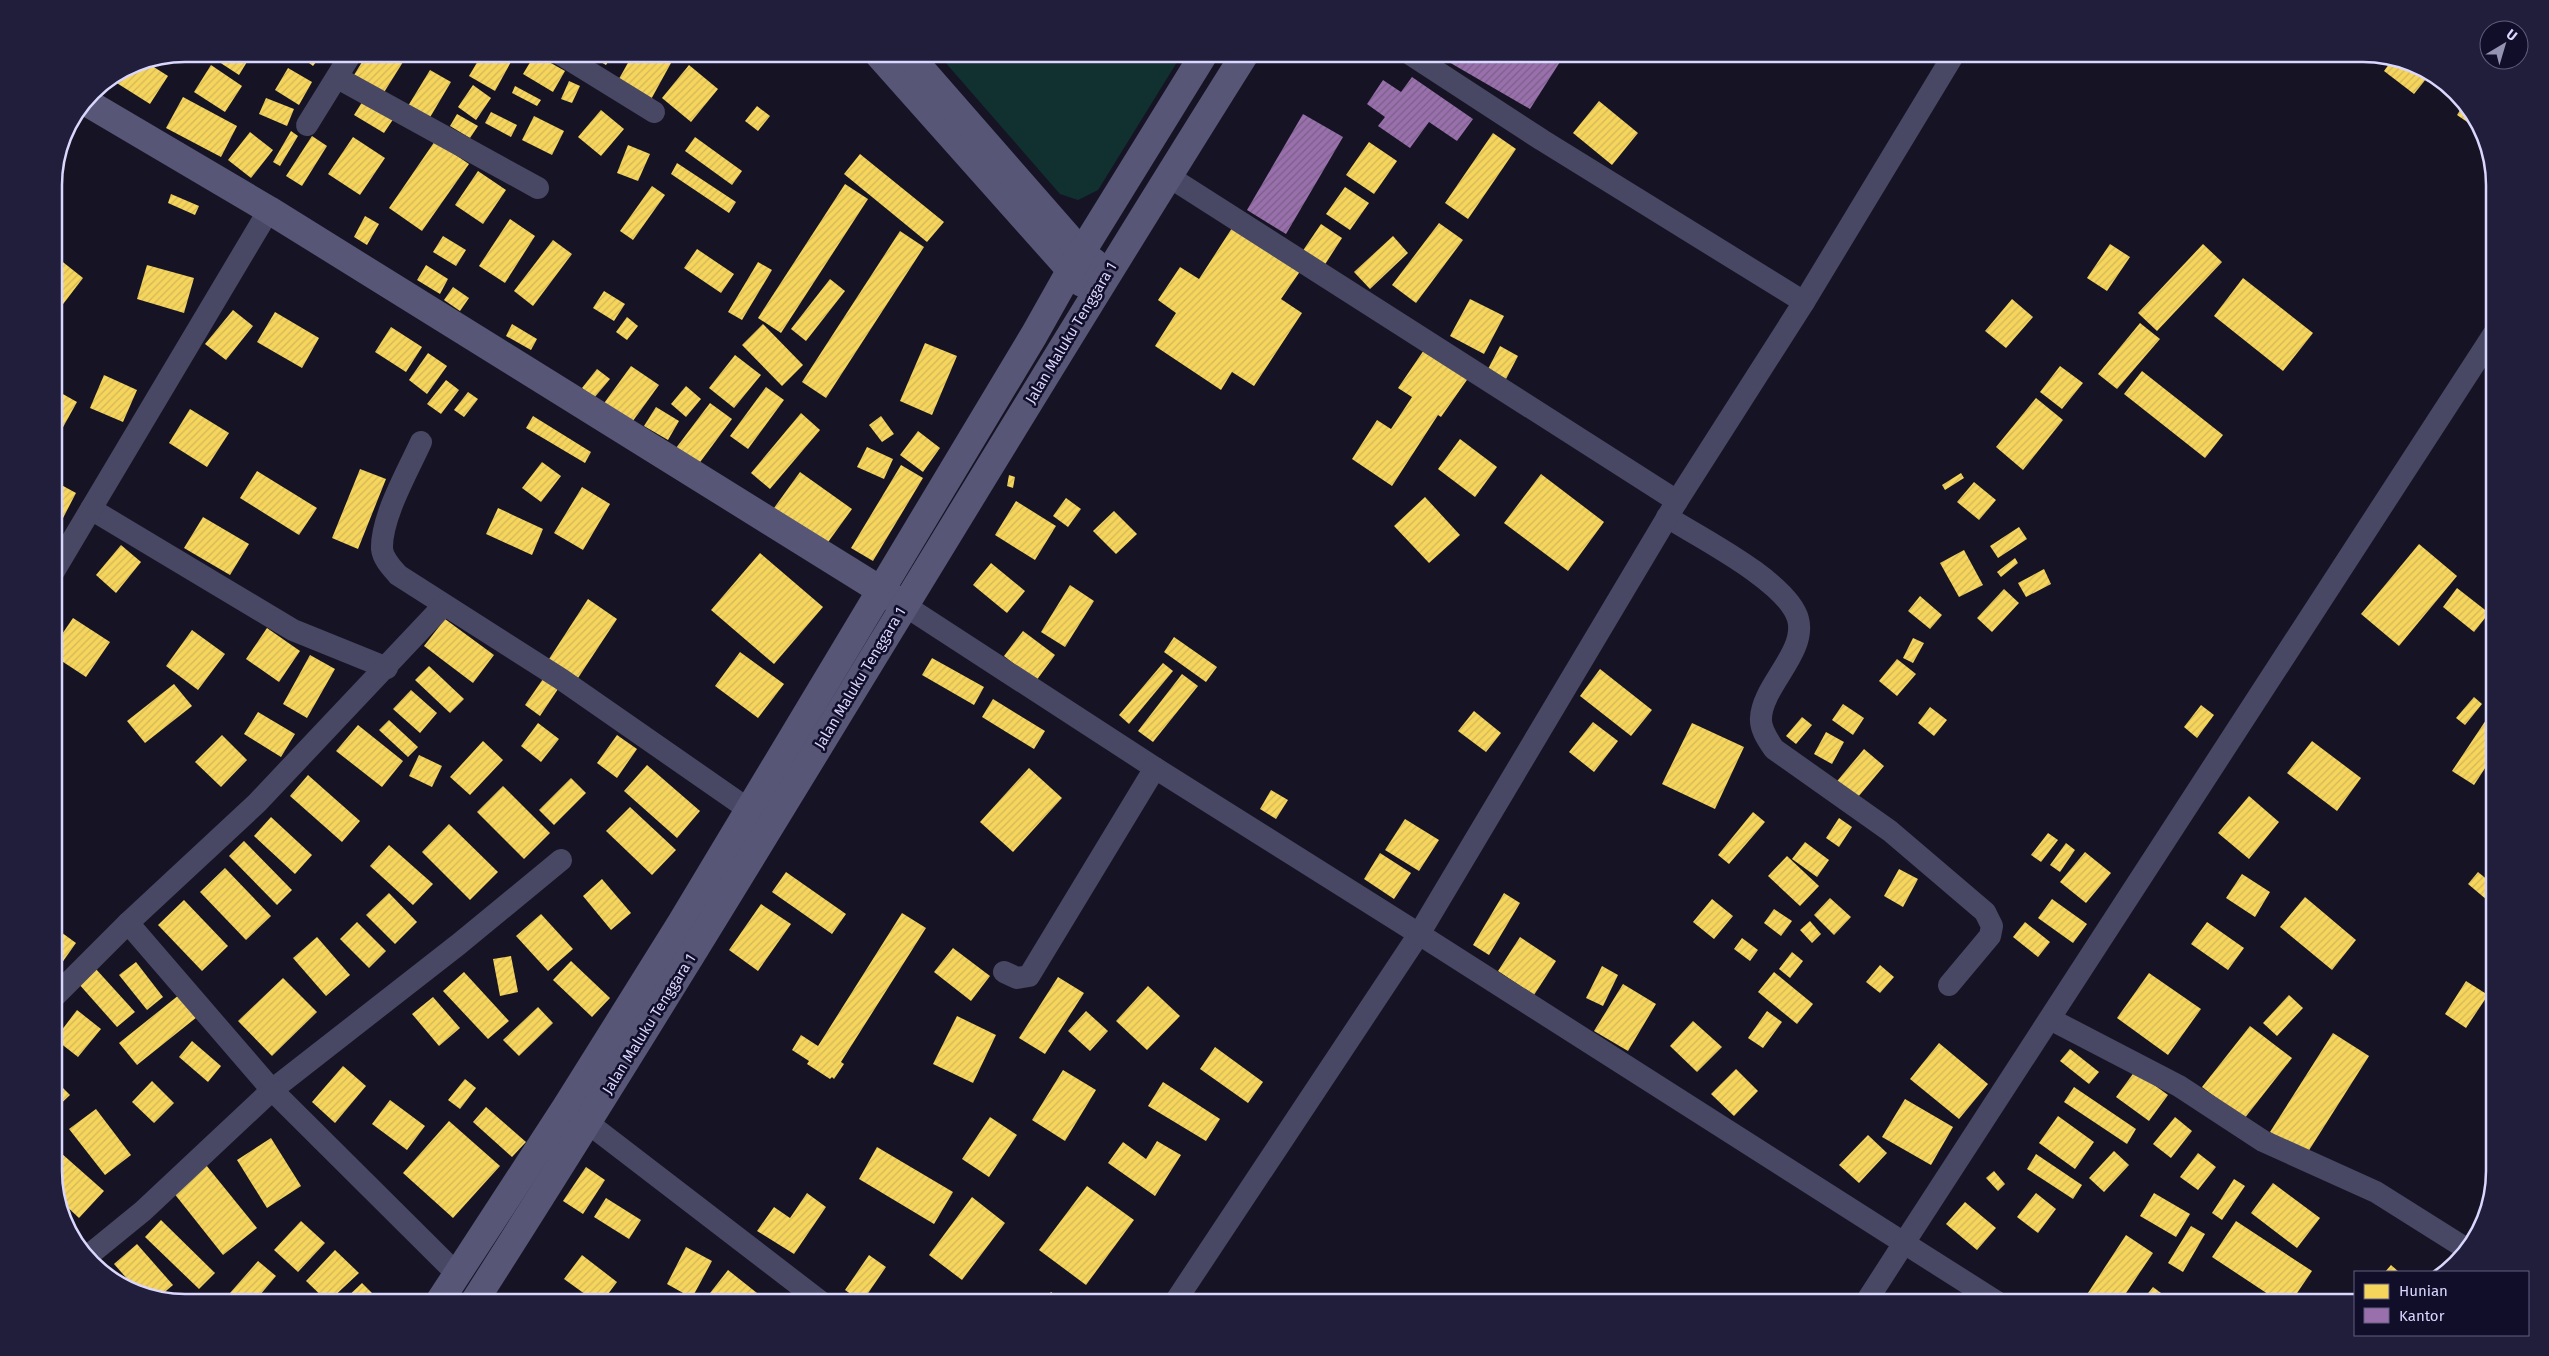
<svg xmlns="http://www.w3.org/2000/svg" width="2549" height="1356" viewBox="0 0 2549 1356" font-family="'Fira Sans',sans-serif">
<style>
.green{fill:#113130}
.homes{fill:url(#homes-hatch)}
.offices{fill:url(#offices-hatch)}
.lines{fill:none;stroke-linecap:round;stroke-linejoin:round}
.street{stroke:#484865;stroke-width:22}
.secondary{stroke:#575677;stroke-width:28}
.labels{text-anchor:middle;stroke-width:5;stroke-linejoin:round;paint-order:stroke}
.street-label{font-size:15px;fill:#dad7ff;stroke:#110e2a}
.rim{fill:none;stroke:#dad7ff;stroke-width:2.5}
</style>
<defs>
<pattern id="homes-hatch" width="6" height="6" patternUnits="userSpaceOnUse" patternTransform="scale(1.25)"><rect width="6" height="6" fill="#f6d55c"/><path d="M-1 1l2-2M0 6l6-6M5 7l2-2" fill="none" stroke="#d2b759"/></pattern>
<pattern id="offices-hatch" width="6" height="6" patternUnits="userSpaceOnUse" patternTransform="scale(1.25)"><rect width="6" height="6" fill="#9970ab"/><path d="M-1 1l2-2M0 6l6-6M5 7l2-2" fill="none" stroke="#7a5f8a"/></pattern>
</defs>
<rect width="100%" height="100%" fill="#161424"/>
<polygon class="green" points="938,54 1182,54 1098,190 1078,200 1060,194"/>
<g class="homes">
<polygon points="215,54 246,54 250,57 239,75 213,58"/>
<polygon points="297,54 322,54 313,66"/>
<polygon points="367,54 408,54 383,94 354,75"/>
<polygon points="482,54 501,54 512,60 495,91 469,76"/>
<polygon points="535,54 565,71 553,92 523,74"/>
<polygon points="587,54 613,54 606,65"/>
<polygon points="633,54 676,54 649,103 616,84"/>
<polygon points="179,55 176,61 170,57"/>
<polygon points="2392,60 2422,67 2430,74 2414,94 2384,71"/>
<polygon points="146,62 168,76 150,104 112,80 135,64"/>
<polygon points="211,65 242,86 225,112 194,92"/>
<polygon points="689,65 718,89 691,122 662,98"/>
<polygon points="288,68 312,82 299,105 275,90"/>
<polygon points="430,70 451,82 429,119 408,106"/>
<polygon points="569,81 580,86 572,103 561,99"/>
<polygon points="473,85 491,98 476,120 458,107"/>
<polygon points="515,86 541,100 537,106 512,93"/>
<polygon points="183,97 237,126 221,157 166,128"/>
<polygon points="266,98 294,109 287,126 259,114"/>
<polygon points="364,99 394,118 384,133 354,115"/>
<polygon points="1599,101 1638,133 1612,165 1573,133"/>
<polygon points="2464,104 2473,113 2479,130 2457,115"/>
<polygon points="757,106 770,116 758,131 745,121"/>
<polygon points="601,110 624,129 601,156 578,137"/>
<polygon points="491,112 517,125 511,137 485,123"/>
<polygon points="457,114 478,126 470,138 450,126"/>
<polygon points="534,116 564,131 552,155 522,140"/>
<polygon points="291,131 298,136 280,166 273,162"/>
<polygon points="250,132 273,150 251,178 228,160"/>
<polygon points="1493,133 1516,149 1468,219 1445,203"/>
<polygon points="312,136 327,146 302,186 286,176"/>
<polygon points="353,137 385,158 360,195 328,174"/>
<polygon points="695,137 742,171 732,185 685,151"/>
<polygon points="435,141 469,164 422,231 389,208"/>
<polygon points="1369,142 1397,161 1374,194 1346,175"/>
<polygon points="628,145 650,154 638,181 617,173"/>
<polygon points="860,154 944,222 927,242 844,174"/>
<polygon points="677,163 736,202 729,213 671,174"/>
<polygon points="478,171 506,190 483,224 455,205"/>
<polygon points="845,184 868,199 781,333 758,318"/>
<polygon points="652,186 665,195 633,240 620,231"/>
<polygon points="1345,187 1369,203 1350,230 1326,214"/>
<polygon points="171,194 199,206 195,215 168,203"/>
<polygon points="365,216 379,224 367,245 354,237"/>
<polygon points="510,219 535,236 505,283 479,266"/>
<polygon points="1439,223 1463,240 1416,303 1392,285"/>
<polygon points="1321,224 1342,238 1324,266 1302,252"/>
<polygon points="1234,225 1301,270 1281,299 1302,313 1254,386 1232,372 1221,390 1155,346 1176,313 1158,300 1180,267 1199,279"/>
<polygon points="900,231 924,247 826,398 802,382"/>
<polygon points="443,236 466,250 456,266 433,252"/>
<polygon points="1393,236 1408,253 1370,289 1354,272"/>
<polygon points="553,240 572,254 533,306 514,291"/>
<polygon points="2110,244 2130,257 2107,291 2087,278"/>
<polygon points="2203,244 2222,262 2157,331 2138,313"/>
<polygon points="697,249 734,274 721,293 684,268"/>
<polygon points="54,255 83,278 54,316"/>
<polygon points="758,262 772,270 742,320 728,312"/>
<polygon points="147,265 194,278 184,313 137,299"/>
<polygon points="426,265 448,279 440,294 417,280"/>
<polygon points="2243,278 2313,333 2283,371 2214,316"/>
<polygon points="830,279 845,291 806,341 791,329"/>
<polygon points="453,287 469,298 460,311 444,300"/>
<polygon points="604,291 625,304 614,321 593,308"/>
<polygon points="1470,299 1504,316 1484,354 1450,336"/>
<polygon points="2012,299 2033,317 2006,348 1985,331"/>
<polygon points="233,310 253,326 226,360 205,344"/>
<polygon points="275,312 319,338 302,368 257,342"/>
<polygon points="627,317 638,326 627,340 616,332"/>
<polygon points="2140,323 2160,339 2117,389 2098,374"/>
<polygon points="512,324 537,339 531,350 506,336"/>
<polygon points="763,324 803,365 782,386 742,345"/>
<polygon points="391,327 422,347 406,372 375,352"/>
<polygon points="925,343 957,356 932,415 900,401"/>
<polygon points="1500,346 1518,356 1506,379 1488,369"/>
<polygon points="1426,347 1469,377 1441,417 1438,415 1392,486 1352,459 1377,420 1391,429 1412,397 1398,388"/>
<polygon points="428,353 447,366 427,394 409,380"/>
<polygon points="735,355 761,375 734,408 709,388"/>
<polygon points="631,366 659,385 630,425 602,406"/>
<polygon points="2060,366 2083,383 2062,409 2040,392"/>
<polygon points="597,369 610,379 594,398 582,388"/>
<polygon points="2142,371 2223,435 2205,458 2124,394"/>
<polygon points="104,375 137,390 123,422 90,408"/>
<polygon points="446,380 459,390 441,414 427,404"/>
<polygon points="686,386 701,399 686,417 671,404"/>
<polygon points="766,387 784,400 748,449 730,436"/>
<polygon points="54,389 77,402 62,429 54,424"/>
<polygon points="468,392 478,399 464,417 454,410"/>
<polygon points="2036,398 2063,420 2023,470 1996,447"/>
<polygon points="710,403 732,419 698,465 676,448"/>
<polygon points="656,407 679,421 668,440 644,426"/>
<polygon points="190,409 229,433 207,467 169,443"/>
<polygon points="801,413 820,430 770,489 751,473"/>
<polygon points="533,416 591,452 585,463 526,428"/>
<polygon points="881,416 894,434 882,442 869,425"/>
<polygon points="918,431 940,448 923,472 900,455"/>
<polygon points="1460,439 1497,467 1475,497 1438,469"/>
<polygon points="867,447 893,459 884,479 857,467"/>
<polygon points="542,462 561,476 541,502 522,488"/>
<polygon points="901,465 923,478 873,561 851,548"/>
<polygon points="360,469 386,479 358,549 332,538"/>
<polygon points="257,471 317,508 299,535 240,498"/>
<polygon points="800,472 852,509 826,545 774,508"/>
<polygon points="1961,473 1964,478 1945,490 1942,485"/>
<polygon points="1541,474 1604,522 1568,571 1504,523"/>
<polygon points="1009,475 1015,477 1013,488 1007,486"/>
<polygon points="54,481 76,493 62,520 54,516"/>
<polygon points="1974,482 1996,500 1979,520 1957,502"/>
<polygon points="582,487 610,504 583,550 554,533"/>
<polygon points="1425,497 1460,535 1429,563 1394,526"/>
<polygon points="1066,498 1081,509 1068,527 1053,516"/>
<polygon points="1016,501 1056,526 1035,560 995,535"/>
<polygon points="498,508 543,529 532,555 486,534"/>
<polygon points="1114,511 1137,534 1116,554 1093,531"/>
<polygon points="203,517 249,544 230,575 184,548"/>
<polygon points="2019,527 2027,539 1998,558 1990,546"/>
<polygon points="2419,544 2457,576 2399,646 2361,614"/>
<polygon points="121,545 141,562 116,593 96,575"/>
<polygon points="1964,550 1983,585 1959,597 1940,563"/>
<polygon points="760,553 823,607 774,664 711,610"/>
<polygon points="2015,558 2018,563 2001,577 1997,572"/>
<polygon points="991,563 1025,591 1007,613 973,585"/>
<polygon points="2044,569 2051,584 2026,597 2018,583"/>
<polygon points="1070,585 1094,601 1065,647 1041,632"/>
<polygon points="2457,588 2489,613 2474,632 2443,607"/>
<polygon points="2004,589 2019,603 1992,632 1977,618"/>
<polygon points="1920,596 1942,615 1930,629 1908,611"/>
<polygon points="588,599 617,619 578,678 549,659"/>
<polygon points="73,618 110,642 86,677 54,656 54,646"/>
<polygon points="445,619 494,655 473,683 424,646"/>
<polygon points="267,628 300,651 279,682 246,659"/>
<polygon points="192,630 225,654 198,690 166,666"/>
<polygon points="1023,631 1055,655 1036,681 1004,656"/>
<polygon points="1174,637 1217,667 1206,682 1164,652"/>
<polygon points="1913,638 1924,643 1913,663 1903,658"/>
<polygon points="740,652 784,684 758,718 715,686"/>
<polygon points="310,655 335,669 307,718 283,704"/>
<polygon points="932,658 984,687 974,705 922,675"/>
<polygon points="1897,659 1916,674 1897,696 1879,681"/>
<polygon points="1163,663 1173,671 1129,724 1119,715"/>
<polygon points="429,666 464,699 450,713 415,680"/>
<polygon points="1600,669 1652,710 1631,736 1580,696"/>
<polygon points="1182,674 1198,686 1153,742 1138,731"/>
<polygon points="543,679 558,689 540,716 525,705"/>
<polygon points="174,684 192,706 145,743 127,721"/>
<polygon points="411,690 437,713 420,733 393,709"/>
<polygon points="2474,697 2482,704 2465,725 2456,718"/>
<polygon points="993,699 1045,731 1034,749 982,717"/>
<polygon points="1843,704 1864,718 1853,735 1832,720"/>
<polygon points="2201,705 2214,715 2197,738 2184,727"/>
<polygon points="1930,707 1947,720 1934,736 1918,723"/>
<polygon points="1474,711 1501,733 1486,752 1458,731"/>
<polygon points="258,712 295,734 281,757 244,734"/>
<polygon points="1802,717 1812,725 1796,744 1786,736"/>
<polygon points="2488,717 2495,722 2495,753 2474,785 2452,771"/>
<polygon points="389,720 418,747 408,757 379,730"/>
<polygon points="1593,722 1618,741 1594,772 1569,752"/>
<polygon points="538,723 559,739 541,762 521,746"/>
<polygon points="1692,723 1744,747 1715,809 1662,784"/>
<polygon points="358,725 403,761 382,787 336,751"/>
<polygon points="1826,732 1844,742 1832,764 1814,754"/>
<polygon points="222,735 247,760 221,787 195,762"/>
<polygon points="617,735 637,749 617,778 597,763"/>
<polygon points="483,741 503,760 470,795 450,777"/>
<polygon points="2312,741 2361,778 2337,811 2287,773"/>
<polygon points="1864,749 1884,766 1853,803 1833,786"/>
<polygon points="419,755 442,766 432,787 409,776"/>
<polygon points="647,765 700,811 677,838 624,791"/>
<polygon points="1029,768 1062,798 1013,852 980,822"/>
<polygon points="308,775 360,821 342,842 290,796"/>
<polygon points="571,778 586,793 554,825 539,810"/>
<polygon points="503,786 550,833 524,859 477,812"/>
<polygon points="1271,790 1288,800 1276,819 1260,809"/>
<polygon points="2249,796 2279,822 2249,859 2218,833"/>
<polygon points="630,807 676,850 652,875 606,831"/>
<polygon points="1753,812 1765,822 1729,864 1718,855"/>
<polygon points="271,817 312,855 295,874 254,836"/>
<polygon points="1839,818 1852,827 1839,847 1826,838"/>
<polygon points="1405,819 1439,840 1419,871 1385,850"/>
<polygon points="449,824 498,872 470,900 422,852"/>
<polygon points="2048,833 2058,840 2041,862 2031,855"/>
<polygon points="244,841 292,890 277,905 229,856"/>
<polygon points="1805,842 1829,860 1817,877 1792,859"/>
<polygon points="2066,843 2075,850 2060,872 2050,865"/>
<polygon points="389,845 433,884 413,905 370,866"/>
<polygon points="2085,852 2111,873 2086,903 2060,882"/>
<polygon points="1380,853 1411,873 1394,899 1364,879"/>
<polygon points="1787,856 1819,886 1800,906 1768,876"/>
<polygon points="225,868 271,916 246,940 200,892"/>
<polygon points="1899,869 1918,879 1903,907 1884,896"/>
<polygon points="786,872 846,914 832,934 772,892"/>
<polygon points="2478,872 2495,886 2495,889 2487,900 2468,884"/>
<polygon points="2242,874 2270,892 2255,917 2226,898"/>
<polygon points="602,879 631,913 611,930 583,896"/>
<polygon points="389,893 417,922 395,944 366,915"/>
<polygon points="1504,893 1520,903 1489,955 1473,945"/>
<polygon points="2305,897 2356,940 2332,970 2280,927"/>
<polygon points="1830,898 1851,917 1834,935 1814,915"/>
<polygon points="1712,899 1733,916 1714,939 1693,922"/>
<polygon points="2052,899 2087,924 2073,943 2038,918"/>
<polygon points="184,900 228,946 202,971 158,925"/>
<polygon points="761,904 791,924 758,971 729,950"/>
<polygon points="1774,909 1792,921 1781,936 1764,923"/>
<polygon points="902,913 926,928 841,1062 844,1064 834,1079 832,1077 830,1079 807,1064 809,1061 792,1050 801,1035 818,1046"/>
<polygon points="541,914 573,949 548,971 516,936"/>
<polygon points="1810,921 1821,934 1812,943 1800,930"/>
<polygon points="357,922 386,951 369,968 340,939"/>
<polygon points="2025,922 2050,942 2038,957 2013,937"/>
<polygon points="2207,922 2244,948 2228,970 2191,944"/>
<polygon points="54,927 76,943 54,974"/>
<polygon points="317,937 350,975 326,996 293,958"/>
<polygon points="1520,937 1556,961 1534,995 1498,971"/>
<polygon points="1742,938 1758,950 1750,961 1734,949"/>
<polygon points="953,948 990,976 971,1001 934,972"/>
<polygon points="1792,952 1803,961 1790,978 1779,969"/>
<polygon points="511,956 518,992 500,996 493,959"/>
<polygon points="571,961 610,998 592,1017 553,980"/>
<polygon points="136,962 163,997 147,1010 119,975"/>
<polygon points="1880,965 1894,977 1880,993 1866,982"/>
<polygon points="1602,966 1618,975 1603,1006 1586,998"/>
<polygon points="95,968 135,1012 117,1027 78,983"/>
<polygon points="464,972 509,1021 488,1039 443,991"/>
<polygon points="1774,972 1813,1004 1797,1024 1758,992"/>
<polygon points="2149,973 2201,1009 2168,1055 2117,1018"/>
<polygon points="1058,977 1084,993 1045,1054 1019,1038"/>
<polygon points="283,978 317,1012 272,1056 238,1021"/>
<polygon points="2466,981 2488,995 2466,1028 2445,1014"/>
<polygon points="1623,984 1656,1004 1628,1051 1594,1031"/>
<polygon points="1148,986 1180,1016 1147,1050 1116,1021"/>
<polygon points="179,995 197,1017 137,1065 119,1043"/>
<polygon points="2289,995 2303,1008 2277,1036 2263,1023"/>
<polygon points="433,997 460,1028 439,1046 412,1014"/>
<polygon points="538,1007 553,1023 519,1056 503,1040"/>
<polygon points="77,1010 101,1029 78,1057 55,1039"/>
<polygon points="1086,1011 1108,1031 1090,1051 1068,1031"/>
<polygon points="1767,1011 1782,1022 1763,1048 1748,1038"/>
<polygon points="957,1016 996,1035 973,1083 933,1064"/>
<polygon points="1693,1021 1722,1047 1697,1072 1670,1046"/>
<polygon points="2250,1026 2292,1058 2244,1119 2202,1087"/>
<polygon points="2333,1033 2369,1056 2306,1155 2270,1132"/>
<polygon points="192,1041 221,1066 208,1082 179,1057"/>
<polygon points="1939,1043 1988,1084 1959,1119 1910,1079"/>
<polygon points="1215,1047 1263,1082 1248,1103 1200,1069"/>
<polygon points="2070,1049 2099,1072 2089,1084 2060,1061"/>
<polygon points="343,1066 366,1086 335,1123 312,1102"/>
<polygon points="1736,1069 1758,1091 1734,1116 1711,1094"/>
<polygon points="1063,1070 1096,1090 1065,1141 1032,1120"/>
<polygon points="2135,1071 2168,1095 2149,1121 2116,1097"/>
<polygon points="54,1079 70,1095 54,1110"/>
<polygon points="465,1079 476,1088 460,1109 448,1100"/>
<polygon points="152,1081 174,1103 154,1123 132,1102"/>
<polygon points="1163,1082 1220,1119 1206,1141 1148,1106"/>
<polygon points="2074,1087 2136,1129 2127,1144 2064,1102"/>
<polygon points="1905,1099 1953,1127 1931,1165 1882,1137"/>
<polygon points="390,1100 425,1126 407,1150 372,1124"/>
<polygon points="486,1107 526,1142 512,1157 473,1122"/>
<polygon points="96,1109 131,1155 105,1175 69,1129"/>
<polygon points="2058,1116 2094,1142 2075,1169 2039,1143"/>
<polygon points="990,1117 1017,1135 989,1177 962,1159"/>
<polygon points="2175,1117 2192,1131 2171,1158 2153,1144"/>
<polygon points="449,1121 500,1166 453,1218 403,1173"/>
<polygon points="1868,1135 1887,1153 1859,1183 1839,1165"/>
<polygon points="271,1138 301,1186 267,1208 237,1160"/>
<polygon points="1157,1141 1181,1155 1155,1196 1108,1163 1123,1142 1146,1159"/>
<polygon points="877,1147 953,1192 934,1224 859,1179"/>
<polygon points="2114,1151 2129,1165 2104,1192 2089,1178"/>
<polygon points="61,1153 104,1191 79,1218 62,1202 54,1179 54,1160"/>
<polygon points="2198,1153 2216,1167 2198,1190 2180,1177"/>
<polygon points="2036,1154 2082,1185 2073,1199 2027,1169"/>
<polygon points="206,1165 257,1228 223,1255 173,1192"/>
<polygon points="586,1167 605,1180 583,1214 563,1201"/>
<polygon points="1994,1171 2005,1184 1998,1191 1986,1178"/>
<polygon points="2234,1179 2245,1186 2222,1220 2212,1213"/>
<polygon points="2273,1183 2320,1218 2297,1248 2251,1213"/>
<polygon points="1087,1186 1134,1220 1086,1285 1039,1250"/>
<polygon points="807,1193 826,1207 794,1254 757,1231 774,1207 790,1218"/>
<polygon points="2036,1193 2056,1209 2038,1233 2017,1217"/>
<polygon points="2154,1193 2190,1214 2176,1237 2140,1216"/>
<polygon points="972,1197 1005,1223 962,1280 929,1255"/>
<polygon points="606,1198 641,1220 629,1239 594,1217"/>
<polygon points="1965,1202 1996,1228 1977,1250 1946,1224"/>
<polygon points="161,1220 215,1273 199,1289 145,1237"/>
<polygon points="301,1221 325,1243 298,1272 274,1250"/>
<polygon points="2236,1221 2312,1271 2291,1302 2280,1302 2212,1257"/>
<polygon points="2191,1226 2205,1234 2183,1272 2168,1263"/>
<polygon points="2126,1235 2153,1253 2120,1302 2082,1302"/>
<polygon points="137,1244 173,1285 160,1296 138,1291 114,1264"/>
<polygon points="686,1247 712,1261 692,1298 667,1284"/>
<polygon points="335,1250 359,1273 328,1302 306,1281"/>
<polygon points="582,1255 617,1282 602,1302 596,1302 564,1279"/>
<polygon points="869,1255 886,1267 862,1302 845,1290"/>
<polygon points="258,1261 276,1276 254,1302 241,1302 230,1293"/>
<polygon points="2391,1265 2399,1272 2385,1272"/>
<polygon points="728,1270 757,1293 750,1302 703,1302"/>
<polygon points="362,1283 381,1302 342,1302"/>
<polygon points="2153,1287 2173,1302 2141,1302"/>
<polygon points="1051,1292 1064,1302 1042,1302"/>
</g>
<g class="offices">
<polygon points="1435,54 1565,54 1530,109"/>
<polygon points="1412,77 1473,119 1457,141 1429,122 1410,148 1378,126 1385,117 1367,104 1383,80 1401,92"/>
<polygon points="1303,114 1343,137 1286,234 1247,210"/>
</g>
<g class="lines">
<g class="street">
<polyline points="560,54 654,112"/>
<polyline points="1410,54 1542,140 1804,302"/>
<polyline points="338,78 538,188"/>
<polyline points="307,125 351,54"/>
<polyline points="1168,176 1677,501"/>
<path d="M421 442C408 471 381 517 382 549 383 559 392 568 398 575L561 679 748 809"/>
<polyline points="91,509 293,630 387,668"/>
<path d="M1667 517C1699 537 1788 582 1798 619 1807 652 1762 686 1761 718 1760 729 1768 740 1774 749L1890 831 1985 912 1992 926 1990 936 1949 985"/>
<polyline points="54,571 269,210"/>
<polyline points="904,605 1155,768 1419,934 1175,1302"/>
<polyline points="128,923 257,803 444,605"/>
<polyline points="1004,972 1017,978 1029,976 1155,768"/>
<polyline points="54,997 128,923 272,1090 459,944 561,860"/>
<polyline points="2050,1019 2179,1086 2263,1141 2376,1192 2465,1248"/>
<polyline points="588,1123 821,1302"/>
<polyline points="89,1255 143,1211 272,1090 457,1274"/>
<polyline points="1866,1302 1904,1243 1419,934 1677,501 1804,302 1954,54"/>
<polyline points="1997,1302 1904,1243 2495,332"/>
</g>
<g class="secondary">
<polyline points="878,54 1082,283"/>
<polyline points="908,54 1082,253 1095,263"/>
<polyline points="86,102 269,210 898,601"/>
<polyline points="439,1302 566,1107 681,923 1034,335 1070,271 1204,54"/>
<path d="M474 1302C737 890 984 468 1245 54"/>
</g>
</g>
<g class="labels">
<g class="street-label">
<text transform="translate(1071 333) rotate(-59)" y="5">Jalan Maluku Tenggara 1</text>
<text transform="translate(860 678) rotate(-59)" y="5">Jalan Maluku Tenggara 1</text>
<text transform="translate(649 1024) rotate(-58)" y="5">Jalan Maluku Tenggara 1</text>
</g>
</g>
<path d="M0 0H2549V1356H0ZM185 62H2363A123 123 0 0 1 2486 185V1171A123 123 0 0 1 2363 1294H185A123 123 0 0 1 62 1171V185A123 123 0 0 1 185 62Z" fill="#211e3b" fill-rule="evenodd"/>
<path class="rim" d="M185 62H2363A123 123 0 0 1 2486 185V1171A123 123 0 0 1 2363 1294H185A123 123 0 0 1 62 1171V185A123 123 0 0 1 185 62Z"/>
<rect x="2354" y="1271" width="175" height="65" fill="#110e2a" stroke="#615e7f"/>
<rect x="2364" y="1284" width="25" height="15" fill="#f6d55c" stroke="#615e7f"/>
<text x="2399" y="1296" font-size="15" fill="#dad7ff">Hunian</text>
<rect x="2364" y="1308" width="25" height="15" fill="#9970ab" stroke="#615e7f"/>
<text x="2399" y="1321" font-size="15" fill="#dad7ff">Kantor</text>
<g transform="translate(2504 45) rotate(38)"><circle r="24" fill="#110e2a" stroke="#615e7f"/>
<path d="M0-4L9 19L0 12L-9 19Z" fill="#9593b2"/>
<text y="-8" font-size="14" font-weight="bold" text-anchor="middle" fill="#dad7ff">U</text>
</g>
</svg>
